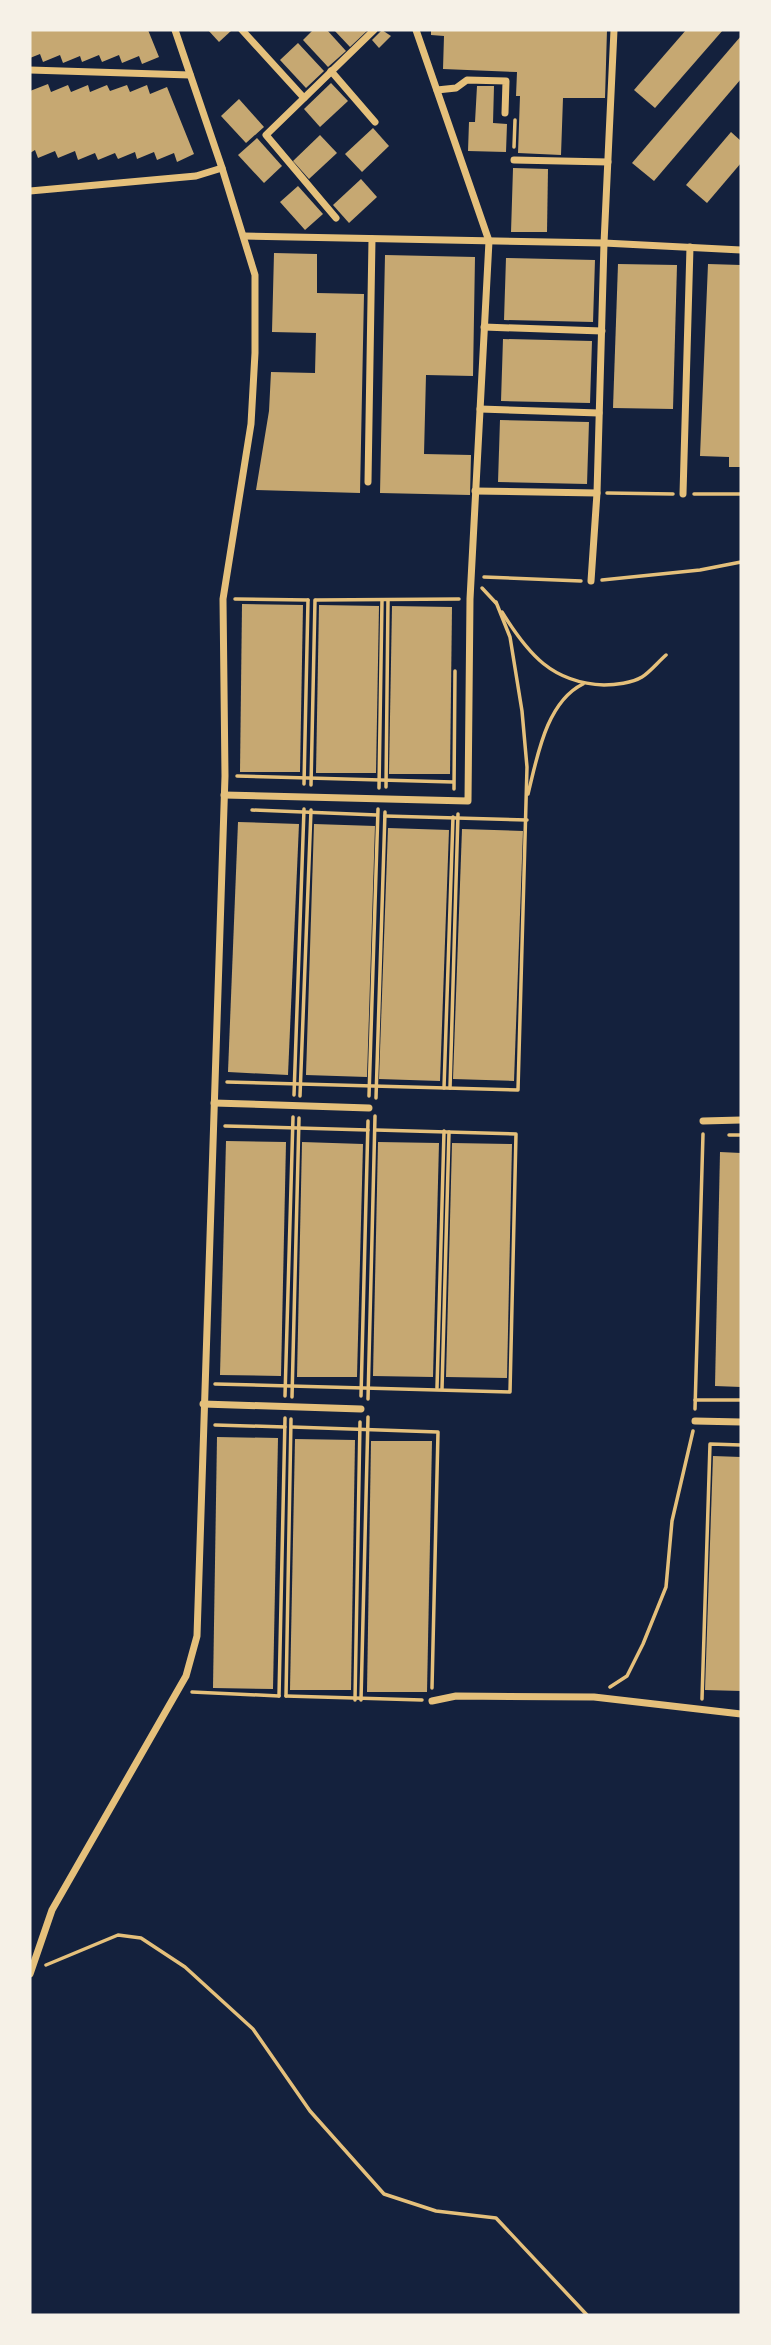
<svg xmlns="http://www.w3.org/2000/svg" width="771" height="2345" viewBox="0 0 771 2345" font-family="'Sofia Sans Condensed',sans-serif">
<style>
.building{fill:#c6a872}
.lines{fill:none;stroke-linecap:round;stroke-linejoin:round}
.path{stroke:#e5c07b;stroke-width:3.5}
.minor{stroke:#e5c07b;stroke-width:7}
</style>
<rect width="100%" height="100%" fill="#14213d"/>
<g class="building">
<polygon points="30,30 148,30 159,57 142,64 139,56 122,63 119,55 102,62 99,55 82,62 80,56 63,63 60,55 43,62 40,54 30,58"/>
<polygon points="208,30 232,30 219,42"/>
<polygon points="313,30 327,30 346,51 328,67 303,40"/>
<polygon points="334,30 368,30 350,47"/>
<polygon points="382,30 391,36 379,48 372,40"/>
<polygon points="431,30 607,30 605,98 563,98 561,155 518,153 520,96 516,96 517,72 443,69 444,36 431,35"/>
<polygon points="686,30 723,30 655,108 634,90"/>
<polygon points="741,36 741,79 654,181 632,163"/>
<polygon points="298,43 324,71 306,88 280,60"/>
<polygon points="331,83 348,101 320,127 304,109"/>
<polygon points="48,84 51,92 68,85 71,92 88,85 90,92 107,85 110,91 127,85 130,92 147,85 150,94 167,87 194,154 177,162 174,153 157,160 154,152 137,159 135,152 118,159 115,153 98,160 95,153 78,160 75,151 58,158 55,151 38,158 35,150 30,153 30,91"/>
<polygon points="477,86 494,86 493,123 507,124 506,152 468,151 469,122 475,122"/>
<polygon points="239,99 264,127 246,143 221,116"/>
<polygon points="373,128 389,146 362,172 345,154"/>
<polygon points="731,132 741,141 741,163 707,203 686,185"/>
<polygon points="320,135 337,153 309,179 293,161"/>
<polygon points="257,138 282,166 264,183 238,155"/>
<polygon points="513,168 548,169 547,232 511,232"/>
<polygon points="361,179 377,197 349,223 333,205"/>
<polygon points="298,186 323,214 305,230 280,202"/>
<polygon points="274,253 317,254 317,293 364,294 360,493 256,490 269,411 271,372 315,373 316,333 272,332"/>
<polygon points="385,255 475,257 473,376 426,375 424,454 471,455 470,495 380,493"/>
<polygon points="506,258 595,260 593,322 504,320"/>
<polygon points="618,264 677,265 673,409 613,408"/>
<polygon points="708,264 741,265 741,467 729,467 729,457 700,456"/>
<polygon points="503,339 592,341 590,403 501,401"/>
<polygon points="500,420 589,422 587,484 498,482"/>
<polygon points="242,604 303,605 300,772 240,772"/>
<polygon points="319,605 379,606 376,773 316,773"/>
<polygon points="392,606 452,607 450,774 389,774"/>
<polygon points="238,822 299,824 288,1075 228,1072"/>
<polygon points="314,824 375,826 367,1077 306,1075"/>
<polygon points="388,828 449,830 440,1081 379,1079"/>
<polygon points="462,829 523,831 514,1081 453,1079"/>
<polygon points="226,1141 286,1142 281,1376 220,1375"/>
<polygon points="302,1142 363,1144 357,1377 297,1377"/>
<polygon points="378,1142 439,1143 433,1377 373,1376"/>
<polygon points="452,1143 512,1144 507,1378 446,1377"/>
<polygon points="720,1152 741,1153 741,1387 715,1386"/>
<polygon points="217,1437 278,1438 273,1689 213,1688"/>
<polygon points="295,1439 355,1440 351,1690 290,1690"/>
<polygon points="371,1441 432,1441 427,1692 367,1692"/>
<polygon points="713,1456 741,1457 741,1691 705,1690"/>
</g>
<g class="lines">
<g class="path">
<polyline points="514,147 515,120"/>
<polyline points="607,493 673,494"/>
<polyline points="694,494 741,494"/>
<polyline points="484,577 581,581"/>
<polyline points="602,580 700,570 741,562"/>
<polyline points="482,588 496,603"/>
<polyline points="235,599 308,600"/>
<polyline points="316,600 459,599"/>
<path d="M502 612C528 654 552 683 604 685 615 685 632 683 642 677 650 672 658 662 666 655"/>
<polyline points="237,776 453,782"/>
<polyline points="304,784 308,600"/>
<polyline points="311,785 315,600"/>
<polyline points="386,787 388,600"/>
<polyline points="379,788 382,600"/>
<polyline points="454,789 455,671"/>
<path d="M528 794C537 758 546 702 583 684"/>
<polyline points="252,810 377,815"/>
<polyline points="385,816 527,820"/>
<polyline points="227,1082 518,1090 527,767 522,711 510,637 496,602"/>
<polyline points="444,1088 453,817"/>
<polyline points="450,1088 458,814"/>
<polyline points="294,1095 304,809"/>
<polyline points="300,1096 311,810"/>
<polyline points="369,1096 378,809"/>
<polyline points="376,1098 385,812"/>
<polyline points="225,1126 368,1130"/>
<polyline points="729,1135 741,1135"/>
<polyline points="215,1384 510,1392 516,1134 376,1130"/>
<polyline points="437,1388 444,1131"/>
<polyline points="442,1389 449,1132"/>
<polyline points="285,1396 293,1117"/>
<polyline points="361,1396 368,1121"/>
<polyline points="292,1397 299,1118"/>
<polyline points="368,1399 375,1116"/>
<polyline points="695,1400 741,1400"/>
<polyline points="695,1409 703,1134"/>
<polyline points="215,1425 285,1427"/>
<polyline points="292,1427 438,1432 432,1688"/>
<polyline points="610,1687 627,1676 643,1644 666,1587 672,1521 693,1431"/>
<polyline points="192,1692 279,1696"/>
<polyline points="279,1696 285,1418"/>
<polyline points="286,1696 291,1419"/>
<polyline points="286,1696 422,1700"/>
<polyline points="702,1699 710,1444 741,1445"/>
<polyline points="355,1700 360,1422"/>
<polyline points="361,1700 368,1417"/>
<polyline points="46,1965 118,1935 141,1938 185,1967 253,2029 310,2111 384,2194 436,2211 496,2218 587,2315"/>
</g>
<g class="minor">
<polyline points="242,30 304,98"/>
<polyline points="30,70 190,75"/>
<polyline points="331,71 375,122"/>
<polyline points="437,90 456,88 467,80 506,81 505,113"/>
<polyline points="514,160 608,162"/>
<polyline points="30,191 196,176 222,168"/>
<polyline points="336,218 266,135 374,30"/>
<polyline points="244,236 604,243 741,250"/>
<polyline points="484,327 602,331"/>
<polyline points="480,409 599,413"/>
<polyline points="368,482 372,239"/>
<polyline points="475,491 597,493"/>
<polyline points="683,494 690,247"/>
<polyline points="591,581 597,493 604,243 614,30"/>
<polyline points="224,795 468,801 470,599 489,241 416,30"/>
<polyline points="214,1103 369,1108"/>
<polyline points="703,1121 741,1120"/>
<polyline points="203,1404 361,1409"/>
<polyline points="695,1421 741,1422"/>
<polyline points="432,1701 456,1696 594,1697 741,1714"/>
<polyline points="30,1974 52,1910 186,1676 197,1636 225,776 223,599 251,424 255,353 255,275 222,168 175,30"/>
</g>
</g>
<rect width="771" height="2345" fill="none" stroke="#f6f1e7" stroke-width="63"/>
</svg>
